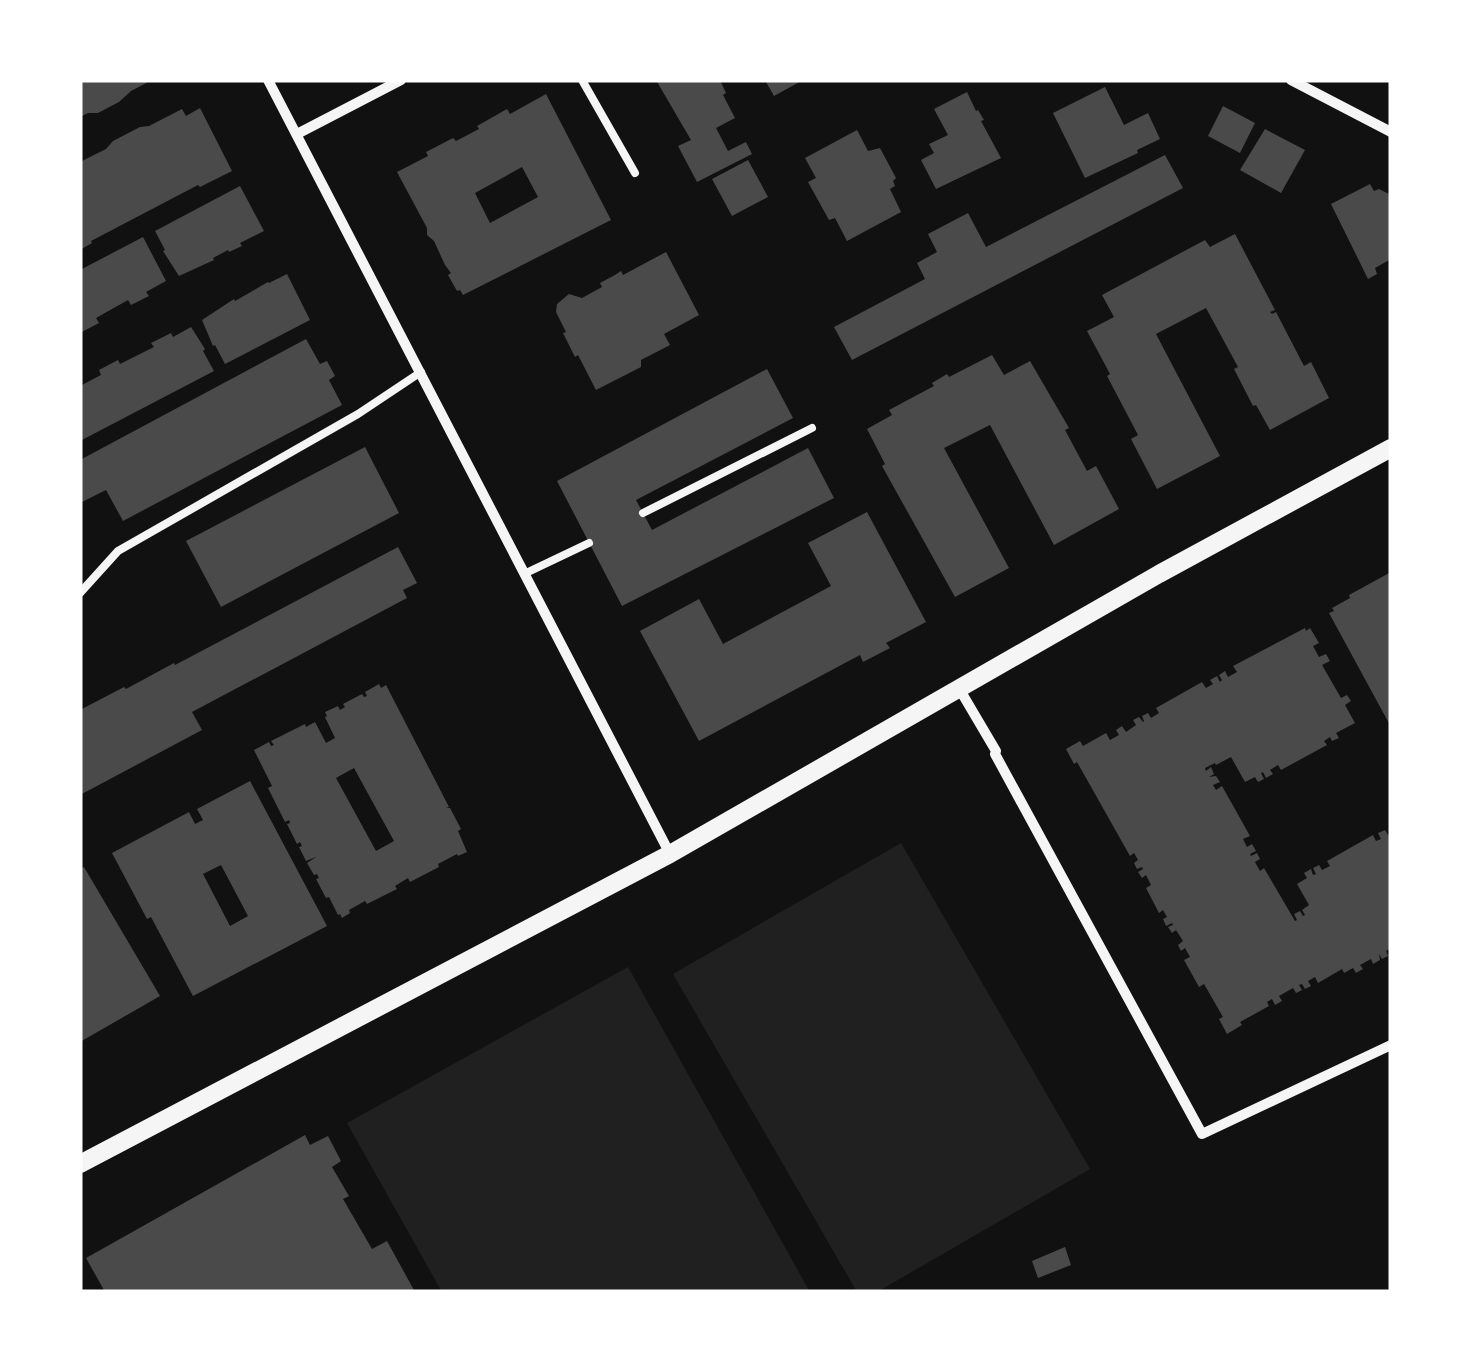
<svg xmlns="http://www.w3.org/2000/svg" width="1471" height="1372" viewBox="0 0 1471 1372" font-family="Manrope,sans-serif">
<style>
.green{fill:#202020}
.building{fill:#4a4a4a;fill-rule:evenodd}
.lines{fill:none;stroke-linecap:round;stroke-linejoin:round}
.service{stroke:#f5f5f5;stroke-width:8}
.minor{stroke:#f5f5f5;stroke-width:10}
.tertiary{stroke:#f5f5f5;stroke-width:18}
</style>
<rect width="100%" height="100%" fill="#111"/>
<g class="green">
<polygon points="901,843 1090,1169 877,1292 857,1292 673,974"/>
<polygon points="628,967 810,1292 442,1292 347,1123"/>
</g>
<g class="building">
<polygon points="80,80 152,80 131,91 119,102 98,113 88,113 80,117"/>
<polygon points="656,80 720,80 726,93 723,95 735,118 716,128 728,151 746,142 752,154 697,182 678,146 691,140"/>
<polygon points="765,80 803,80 774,96"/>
<polygon points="1105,87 1124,125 1148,113 1160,139 1137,150 1138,153 1085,178 1053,113"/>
<polygon points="967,92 976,111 978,110 984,120 981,121 1001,158 936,189 921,160 934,153 929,144 948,135 934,109"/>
<path d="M546 94 611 220 463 295 460 290 457 291 448 275 451 273 445 265 434 241 427 235V228L397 172 428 156 426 152 453 138 456 141 479 129 477 126 507 109 510 114ZM522 167 538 197 490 223 475 193Z"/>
<polygon points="1223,106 1255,123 1240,153 1208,136"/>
<polygon points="200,108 232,171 200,187 198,185 91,241 92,243 80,250 80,162 106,149 113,141 140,127 149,126 182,109 186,116"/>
<polygon points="1265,129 1305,150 1281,193 1240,170"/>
<polygon points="857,130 868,151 880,148 896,178 893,181 895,186 890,189 901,212 847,241 835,218 829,220 808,182 816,178 805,158"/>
<polygon points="1165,155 1183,188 852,360 834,327 925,279 917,263 937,252 928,234 968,213 986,247"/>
<polygon points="748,160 768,197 732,216 712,179"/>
<polygon points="1370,184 1374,191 1379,189 1391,195 1391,259 1375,268 1377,274 1368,279 1331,204"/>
<polygon points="240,186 264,231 240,243 242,246 229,252 228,250 213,258 214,260 179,276 163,251 165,250 155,231"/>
<polygon points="1235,234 1275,310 1270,312 1272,314 1276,312 1304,366 1311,362 1329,398 1270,430 1256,405 1253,406 1234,369 1238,367 1206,308 1156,334 1220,456 1157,489 1131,439 1138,435 1107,376 1110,374 1087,331 1114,317 1102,295 1205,240 1210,247"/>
<polygon points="143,237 166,281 146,292 149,296 131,305 128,300 96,318 99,323 80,333 80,270"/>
<polygon points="666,252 699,315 664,334 670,345 641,360 641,367 596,390 578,355 575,357 563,333 566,332 556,312 557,304 569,294 582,298 602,287 600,283 615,275 621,271 623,275"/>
<polygon points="287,274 310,320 225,364 215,345 213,346 202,320 234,299 235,301 268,282 269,283"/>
<polygon points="191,327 205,349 203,351 214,371 80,441 80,386 101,375 99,370 118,360 120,364 154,347 151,343 171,333 173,337"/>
<polygon points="306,339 320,364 327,361 335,376 329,380 342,405 123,521 106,490 80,503 80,460"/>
<polygon points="992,355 1004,375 1030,361 1069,428 1065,430 1087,471 1096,466 1119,509 1054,545 990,425 944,448 1009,568 955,597 882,466 885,464 867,429 892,415 889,410 934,386 932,383 947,374 949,377"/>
<polygon points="767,369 793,418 636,500 643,513 652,530 808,448 834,498 622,606 557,481"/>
<polygon points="365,447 399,513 221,607 186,541"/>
<polygon points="867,512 926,622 886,643 890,648 863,662 860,655 699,741 640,631 699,599 723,644 831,586 808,543"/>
<polygon points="398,547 417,583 403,590 407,598 192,712 202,730 80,795 80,710 124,687 126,689 174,663 175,665"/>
<polygon points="1391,572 1391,727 1329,613 1334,611 1332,608 1350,598 1349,595"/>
<polygon points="1305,628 1306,631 1310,628 1319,643 1313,646 1319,657 1326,654 1330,661 1322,665 1341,698 1347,695 1351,701 1345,705 1355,723 1336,733 1339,738 1332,741 1330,737 1324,741 1327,745 1281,770 1278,765 1270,770 1273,774 1266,778 1263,772 1261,773 1264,779 1258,782 1255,777 1245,782 1231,757 1216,765 1215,763 1205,768 1206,771 1211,767 1214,774 1209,777 1216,776 1220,782 1213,785 1216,790 1222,786 1250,836 1243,839 1247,847 1252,844 1256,851 1250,854 1251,856 1257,853 1260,859 1255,862 1260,871 1264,868 1295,921 1297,920 1294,914 1300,911 1303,916 1305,915 1302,910 1309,905 1297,884 1307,878 1304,873 1311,869 1313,875 1316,874 1313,868 1319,865 1322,870 1330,866 1327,861 1373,835 1376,841 1381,839 1378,833 1385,830 1388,835 1391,834 1391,948 1386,951 1388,956 1382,959 1379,954 1380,960 1373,964 1371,959 1360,965 1363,969 1356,973 1353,968 1344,973 1342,969 1318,983 1315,977 1308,981 1311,986 1305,989 1302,984 1299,985 1302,990 1296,993 1293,988 1279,996 1282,1001 1275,1005 1272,999 1267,1002 1269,1006 1240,1022 1242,1025 1227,1034 1219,1019 1223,1017 1204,984 1199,987 1184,960 1190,957 1185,948 1181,951 1178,945 1183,941 1176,930 1172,933 1168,927 1173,925 1172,923 1166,926 1163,919 1167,917 1163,910 1159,913 1146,888 1151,885 1146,875 1142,878 1138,872 1143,869 1142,867 1137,869 1134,863 1138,860 1134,853 1130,856 1077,762 1074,764 1066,749 1080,741 1083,746 1106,733 1110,740 1119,735 1116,730 1122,726 1126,732 1136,725 1133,720 1139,717 1143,722 1144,721 1142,716 1148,713 1151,718 1159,713 1156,708 1202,682 1206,688 1213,684 1210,680 1217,676 1220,682 1222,680 1219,675 1225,671 1228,677 1237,672 1233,666"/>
<path d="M379 684 381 688 386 685 449 807 446 808H450L461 829 458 831 467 852 458 856 457 854 438 864 439 867 410 882 408 878 395 886 397 889 367 904 365 901 349 910 350 913 342 918 340 914 338 915 329 897 326 898 316 879 319 878 317 874 314 875 307 863 316 857 306 861 299 847 302 846 300 842 297 844 287 824 290 823 289 820 285 822 268 788 272 786 254 750 269 742 271 746 274 745 271 741 305 724 306 727 315 722 326 743 335 738 325 717 327 716 325 712 338 706 340 710 345 707 343 704 362 694 364 697 367 696 365 692ZM354 768 394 841 376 851 336 778Z"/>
<path d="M250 781 327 926 193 996 151 917 147 919 112 853 189 812 195 824 203 820 197 809ZM221 865 248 916 230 926 203 874Z"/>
<polygon points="84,867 160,996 80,1042 80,869"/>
<polygon points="305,1135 310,1145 328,1136 341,1161 332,1167 349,1196 343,1199 372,1249 387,1241 415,1292 105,1292 86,1258"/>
<polygon points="1065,1247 1071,1265 1038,1278 1032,1261"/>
</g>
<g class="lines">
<g class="service">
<polyline points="582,80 635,173"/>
<polyline points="643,513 812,428"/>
<polyline points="526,573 589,543"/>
<polyline points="80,593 118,551 358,414 421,372"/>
</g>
<g class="minor">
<polyline points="268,80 670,854"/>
<polyline points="1291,80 1391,132"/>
<polyline points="297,134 401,80"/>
<polyline points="960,690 996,751 995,754 1202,1134 1391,1045"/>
</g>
<polyline class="tertiary" points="80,1164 670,854 1159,574 1391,448"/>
</g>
<rect width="1471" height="1372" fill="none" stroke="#ffffff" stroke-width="165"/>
</svg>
